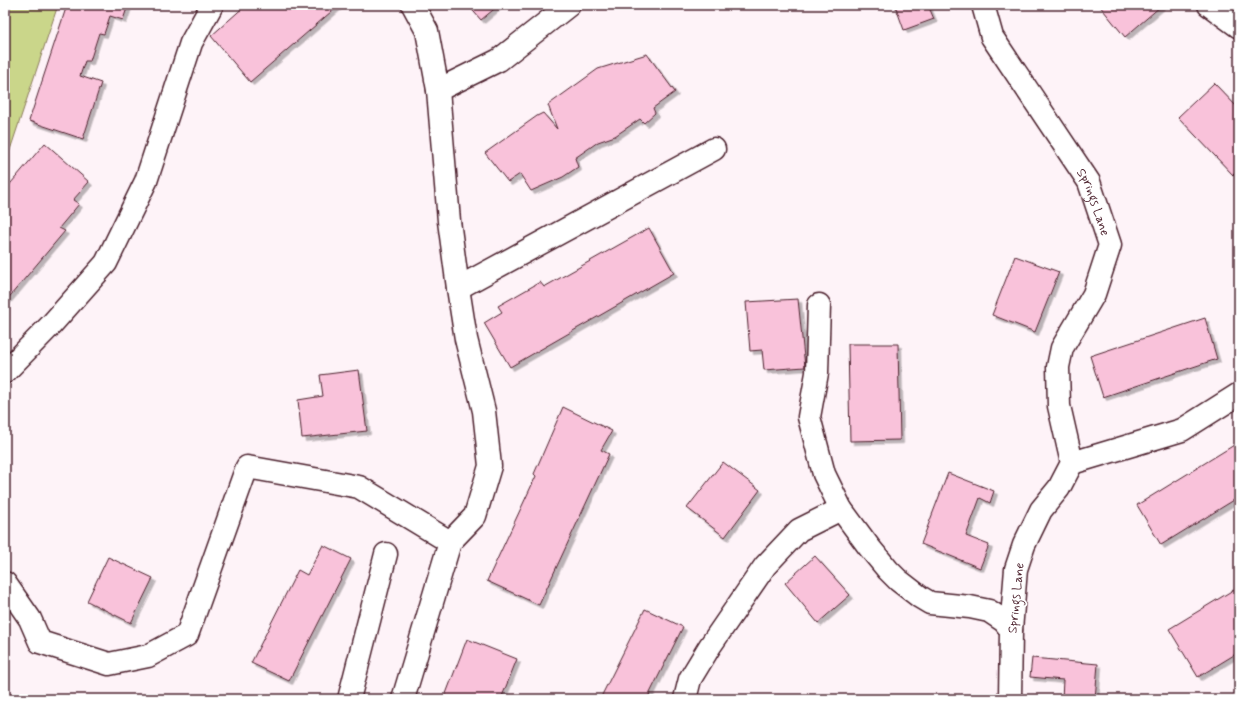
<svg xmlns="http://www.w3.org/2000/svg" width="1244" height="704" viewBox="0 0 1244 704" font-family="Mynerve,sans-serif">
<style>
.green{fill:#cad68a;stroke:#8a7a5a}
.building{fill:#f9c2da;stroke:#4a1f2b;filter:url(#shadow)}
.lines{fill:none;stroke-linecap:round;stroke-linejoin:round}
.street-casing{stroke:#4a1f2b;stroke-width:25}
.street{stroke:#fff;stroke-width:22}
.labels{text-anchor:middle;stroke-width:3.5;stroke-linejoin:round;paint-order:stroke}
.street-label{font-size:13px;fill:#4a1f2b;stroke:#fff}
</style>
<defs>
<filter id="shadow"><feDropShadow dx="3.5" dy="3.5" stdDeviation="0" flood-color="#0004"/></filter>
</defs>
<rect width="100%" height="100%" fill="#fef3f8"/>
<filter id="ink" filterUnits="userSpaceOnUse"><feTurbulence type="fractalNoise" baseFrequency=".025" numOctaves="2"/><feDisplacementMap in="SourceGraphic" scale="8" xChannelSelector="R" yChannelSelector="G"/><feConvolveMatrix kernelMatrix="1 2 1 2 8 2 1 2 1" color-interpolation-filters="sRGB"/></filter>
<g filter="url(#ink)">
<polygon class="green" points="5,5 58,5 5,165"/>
<g class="building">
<polygon points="67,5 128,5 123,20 110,16 104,34 99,33 90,61 85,61 80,76 101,83 83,139 29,121"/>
<polygon points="246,5 339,5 250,82 211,36"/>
<polygon points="468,5 499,5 481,20"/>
<polygon points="895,5 928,5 934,19 904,30"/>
<polygon points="1099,5 1160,5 1161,6 1125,37"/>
<polygon points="647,54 675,92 653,108 655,113 644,123 640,119 615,136 598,142 575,158 578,167 563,177 531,191 520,174 508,182 485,153 537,116 543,113 557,129 548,105 598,69"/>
<polygon points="1214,83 1239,109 1239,169 1233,175 1178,117"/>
<polygon points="45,143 89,182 73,200 79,204 59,228 65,231 5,302 5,190"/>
<polygon points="649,228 674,273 510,367 484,323 502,312 498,306 540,282 544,287"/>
<polygon points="1015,256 1059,272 1035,332 992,315"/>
<polygon points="798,299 805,367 764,370 762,350 750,351 746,302"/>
<polygon points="1205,318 1217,359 1103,397 1090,356"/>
<polygon points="848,344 898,344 900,440 850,441"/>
<polygon points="359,370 367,431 302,438 298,400 323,396 320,375"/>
<polygon points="563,407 612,431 601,450 609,454 539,605 487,581 536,476 534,474"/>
<polygon points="1239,442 1239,497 1161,545 1137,505"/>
<polygon points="723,462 760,490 725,537 687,508"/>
<polygon points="948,473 994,491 990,503 980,498 966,536 989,545 980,568 921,544"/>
<polygon points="323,545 351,559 289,681 251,663 298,570 307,575"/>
<polygon points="815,556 850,595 818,623 785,583"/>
<polygon points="108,557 153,578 131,623 87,601"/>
<polygon points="1238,587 1239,588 1239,652 1198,677 1169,629"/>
<polygon points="645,609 683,627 647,699 600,699"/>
<polygon points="467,639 517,659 501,699 444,699"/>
<polygon points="1032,658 1098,664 1095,699 1062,699 1063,680 1030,677"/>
</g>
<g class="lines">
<defs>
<g id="street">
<polyline points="413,5 427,31 438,90 499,60 569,5"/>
<path id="s1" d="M983 5 992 37 1089 182 1110 245 1094 294 1062 348 1058 367 1059 406 1072 463 1059 488 1041 510 1024 545 1016 569 1011 630 1010 699"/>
<polyline points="1209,5 1239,27"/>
<polyline points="458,288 714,149"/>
<polyline points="819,305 817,373 809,417 824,474 841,509 869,547 888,570 898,580 920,597 930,603 970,607 989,611 1004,621 1011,630"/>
<polyline points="5,372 50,326 106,263 146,181 191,43 212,5"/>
<polyline points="1072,463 1182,430 1239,394"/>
<polyline points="5,583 30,619 40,642 109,664 148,656 187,635 247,467 359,487 450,542"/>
<polyline points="349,699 386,554"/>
<polyline points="403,699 450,542 475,516 490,466 484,411 466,339 458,288 449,221 438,90"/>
<polyline points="685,699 690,679 710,646 765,566 799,530 841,509"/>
</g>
</defs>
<use href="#street" class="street-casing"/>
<use href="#street" class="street"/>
</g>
</g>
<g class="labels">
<g class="street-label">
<text dy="5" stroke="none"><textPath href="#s1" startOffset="228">Springs Lane</textPath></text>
<text transform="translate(1015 598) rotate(-84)" y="5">Springs Lane</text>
</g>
</g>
<rect width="1244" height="704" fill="none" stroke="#fff" stroke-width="20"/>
<rect x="10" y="10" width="1224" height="684" fill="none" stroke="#4a1f2b" stroke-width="1.5" filter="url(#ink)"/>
</svg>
